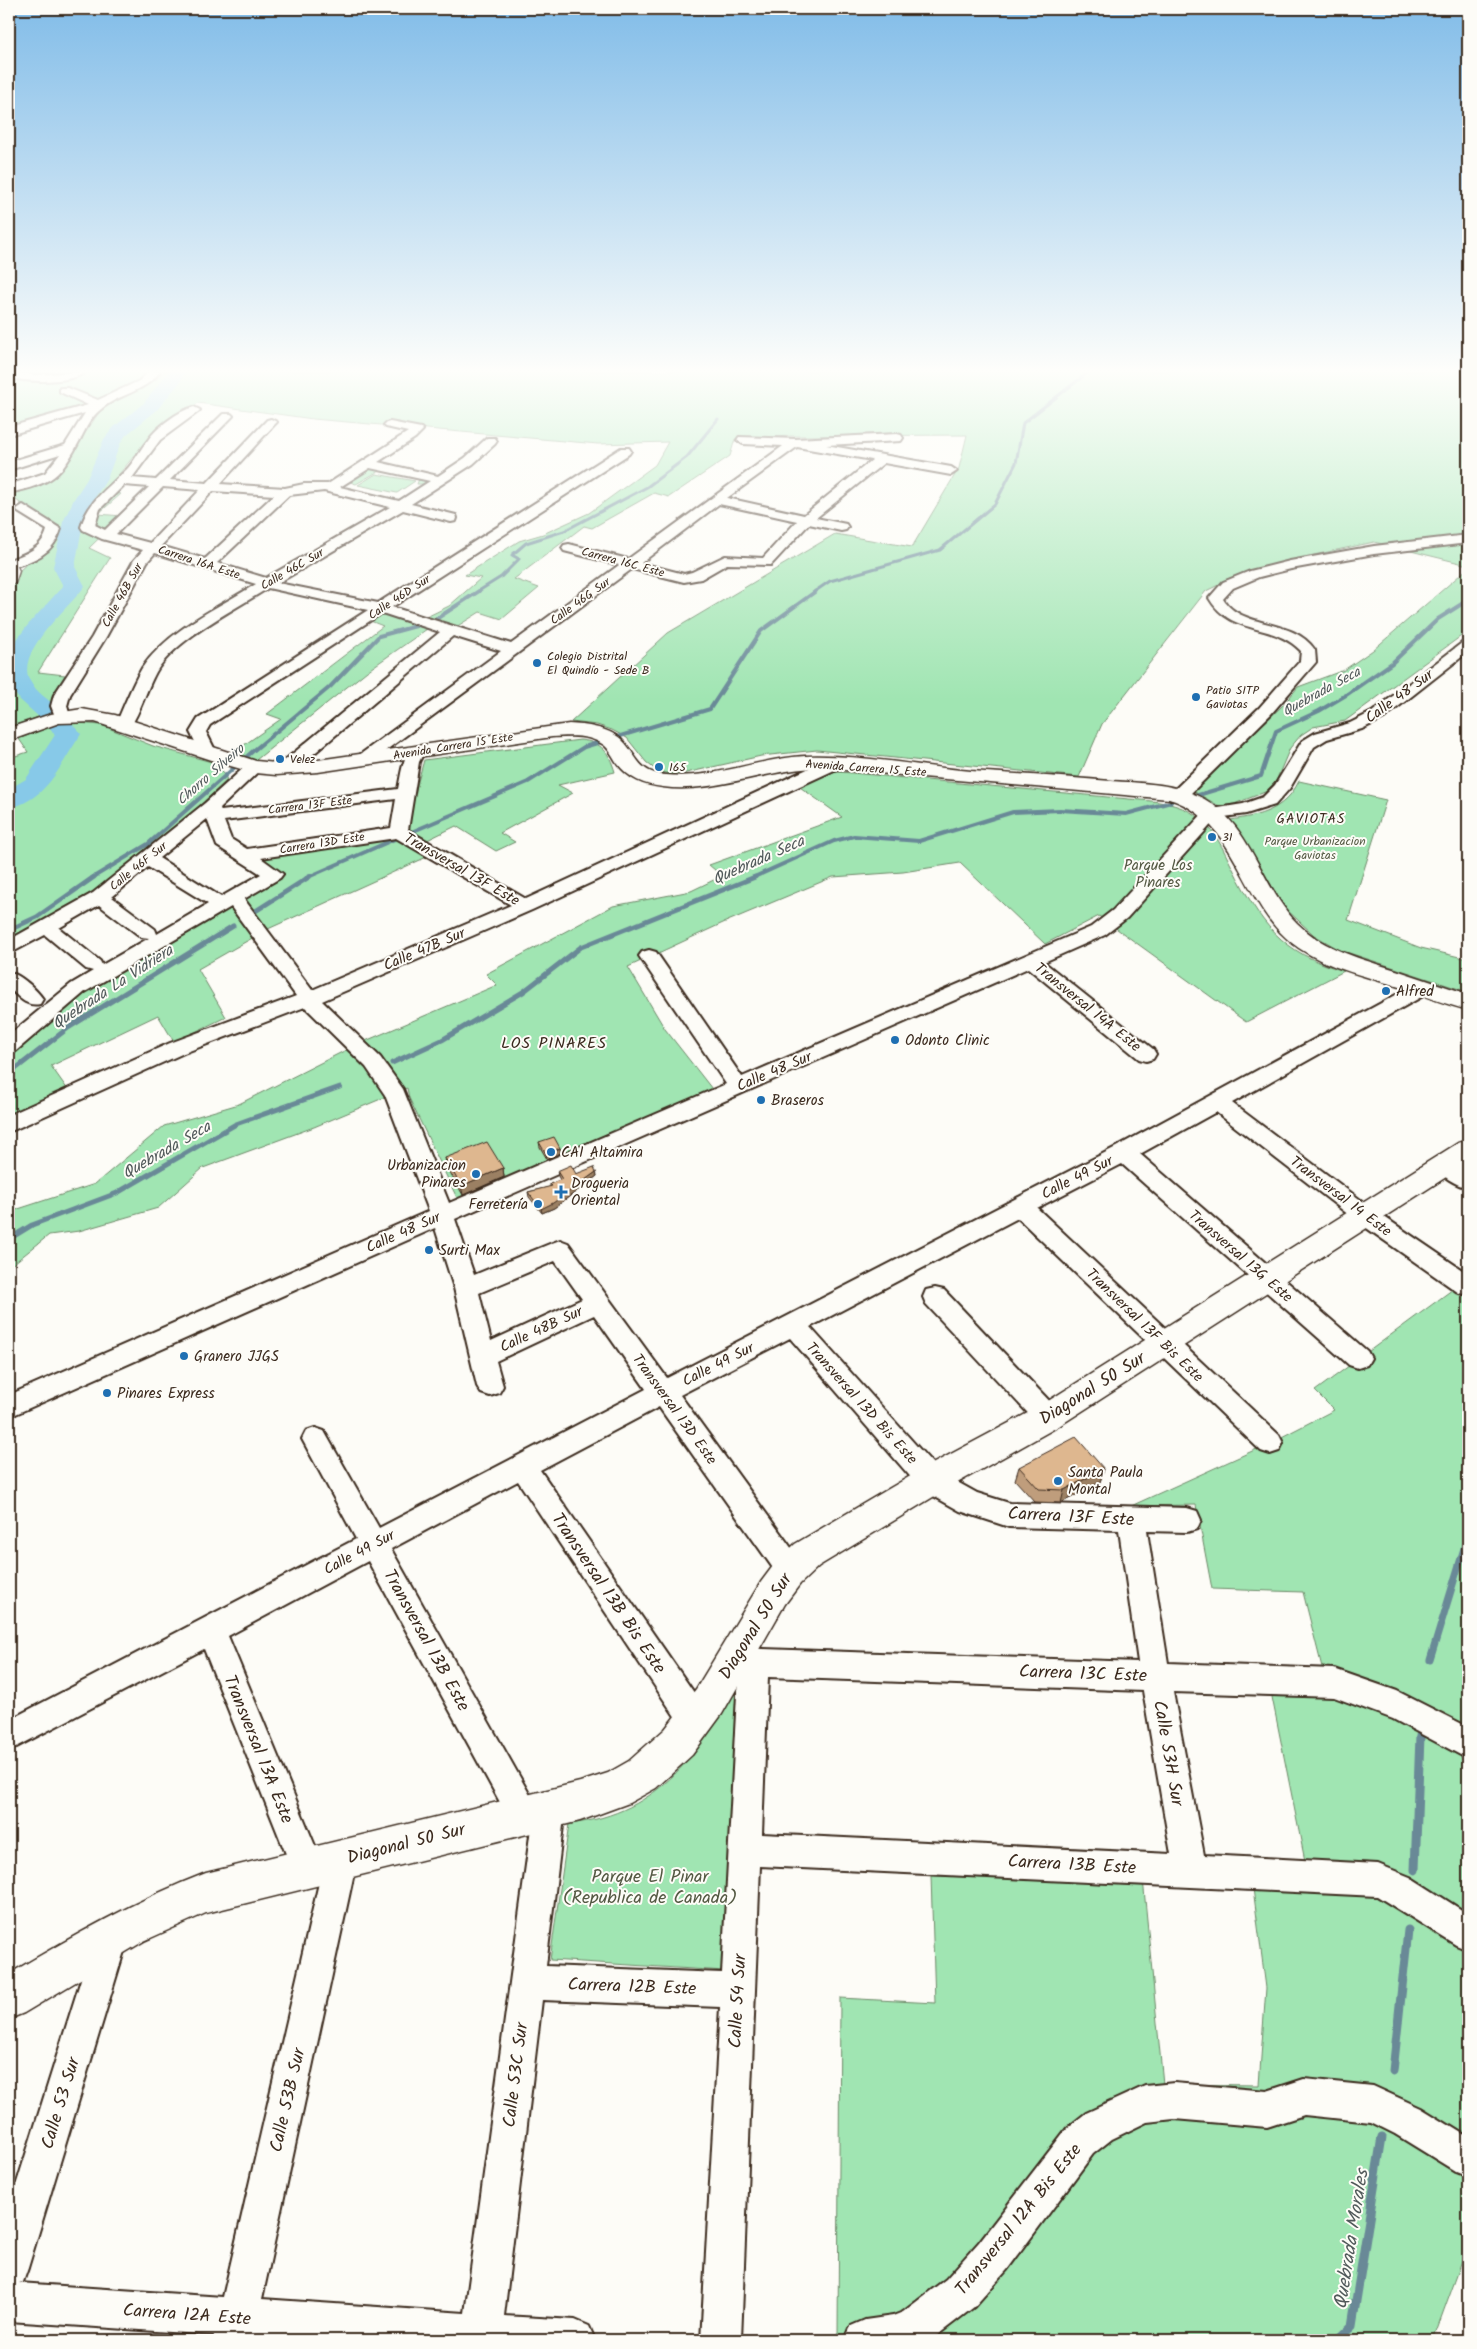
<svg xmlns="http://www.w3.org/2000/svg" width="1477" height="2349" viewBox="0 0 1477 2349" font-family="Kalam,sans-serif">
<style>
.green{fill:#a0e5b2;stroke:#6e8868}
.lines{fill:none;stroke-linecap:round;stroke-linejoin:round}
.stream-far4{stroke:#698997;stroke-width:3}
.stream-far3{stroke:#698997;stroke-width:4}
.stream-far2{stroke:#698997;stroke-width:5}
.stream-far1{stroke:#698997;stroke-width:7}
.stream{stroke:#698997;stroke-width:9}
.river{fill:#87c9e8;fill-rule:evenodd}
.minor-casing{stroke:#3b2a1e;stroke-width:4}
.tertiary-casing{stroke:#3b2a1e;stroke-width:3}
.secondary-casing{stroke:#3b2a1e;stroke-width:3}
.minor{fill:#fdfcf7;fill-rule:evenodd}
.tertiary{fill:#fdfcf7;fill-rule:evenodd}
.secondary{fill:#fdfcf7;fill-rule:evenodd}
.wall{fill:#bf9d7b;stroke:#3b2a1e}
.shaded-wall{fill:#9b8064;stroke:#3b2a1e}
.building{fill:#deb78f;stroke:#3b2a1e}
.poi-dot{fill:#1f6fb2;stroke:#fdfcf7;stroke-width:2}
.labels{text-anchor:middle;stroke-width:4;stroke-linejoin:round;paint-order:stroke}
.far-street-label{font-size:12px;fill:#3b2a1e;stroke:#fdfcf7}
.far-poi-label{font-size:12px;fill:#3b2a1e;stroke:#fdfcf7;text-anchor:start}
.far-park-label{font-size:12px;fill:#545943;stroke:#fdfcf7}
.far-water-label{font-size:14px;font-style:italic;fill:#525a5b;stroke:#fdfcf7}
.far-neighbourhood-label{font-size:14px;letter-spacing:1px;fill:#3b2a1e;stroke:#fdfcf7}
.street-label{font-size:15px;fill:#3b2a1e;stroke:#fdfcf7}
.park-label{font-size:15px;fill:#545943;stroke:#fdfcf7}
.poi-label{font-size:15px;fill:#3b2a1e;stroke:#fdfcf7;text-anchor:start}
.water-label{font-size:16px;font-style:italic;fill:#525a5b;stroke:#fdfcf7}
.neighbourhood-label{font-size:16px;letter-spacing:1px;fill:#3b2a1e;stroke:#fdfcf7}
.near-street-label{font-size:18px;fill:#3b2a1e;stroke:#fdfcf7}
.near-park-label{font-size:18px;fill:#545943;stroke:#fdfcf7}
.near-water-label{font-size:19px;font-style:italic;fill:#525a5b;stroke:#fdfcf7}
</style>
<rect width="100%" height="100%" fill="#fdfcf7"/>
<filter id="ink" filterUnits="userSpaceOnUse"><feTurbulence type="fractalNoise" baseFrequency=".02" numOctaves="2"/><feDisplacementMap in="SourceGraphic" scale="10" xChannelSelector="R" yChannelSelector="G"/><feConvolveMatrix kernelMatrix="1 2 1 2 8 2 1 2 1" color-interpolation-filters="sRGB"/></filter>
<g filter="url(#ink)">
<g class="green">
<path d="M90 371H150L148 377 91 405 9 429V379C36 384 63 378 90 371Z"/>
<polygon points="164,371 1468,371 1468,565 1374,542 1309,556 1243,573 1206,591 1102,724 1079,777 817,750 761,756 686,773 670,774 657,771 646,762 627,738 612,730 597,725 571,722 668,633 835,534 912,547 959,468 967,435 791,436 735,439 730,456 669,497 654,493 592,528 584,526 514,579 539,588 502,619 480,612 456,627 437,622 367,671 256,760 234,752 281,719 267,714 383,626 368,620 378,613 414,623 449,606 481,578 465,575 519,541 543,534 589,513 655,465 668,442 598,444 313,419 198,403 168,423 148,439 105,491 121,494 98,514 122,516 89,548 110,558 38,672 65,675 52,695 55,710 9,729 9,586 20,570 62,533 9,495 9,492 56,477 102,408 121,397 140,389 157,379"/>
<polygon points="369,468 373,468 431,480 429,484 417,484 419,479 379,471 356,484 347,481"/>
<polygon points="376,474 415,481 397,493 358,485"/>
<polygon points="1468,568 1468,631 1345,721 1313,727 1301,735 1290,748 1276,781 1265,792 1234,804 1219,806 1193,791 1284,704 1298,687 1344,670 1373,650"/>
<polygon points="67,722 101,725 153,746 219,764 227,780 167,836 87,898 9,942 9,758 28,752 19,739 54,724"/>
<path d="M580 740C602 742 609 752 615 772L558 785 573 793 500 833 515 842 496 851 456 826 415 846 429 856 268 929 198 969 226 1017 174 1042 158 1015 51 1066 68 1090 9 1117V1057L80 994 165 947 282 874 259 857 404 832 424 760Z"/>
<path d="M830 771 1129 799C1153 801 1179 802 1198 817 1215 830 1223 849 1232 867 1261 924 1280 952 1344 971L1246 1022 1099 916 1045 944 960 863 903 872 833 877 723 923 628 967 665 1029 712 1089 458 1200 409 1098 407 1088 314 1127 203 1168 158 1208 79 1231 49 1235 9 1267V1212L95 1184 164 1126 239 1104 356 1045 497 985 486 974 613 906 691 891 722 876 709 865 842 817 797 785Z"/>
<path d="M1299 781 1386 800 1348 920 1421 948 1468 959V992L1340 950 1314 935 1287 910 1230 820C1260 816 1285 810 1299 781Z"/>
<polygon points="1468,1278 1468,2244 1433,2340 838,2340 840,1998 935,2003 931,1876 1143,1879 1163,2084 1259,2085 1266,1988 1251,1873 1308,1876 1271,1692 1328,1691 1303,1592 1212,1589 1196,1505 1131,1506 1270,1443 1334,1410 1315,1391"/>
<path d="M744 1678 725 1971 550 1960 569 1824C664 1813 697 1751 744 1678Z"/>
</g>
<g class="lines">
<g class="stream-far4">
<polyline points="477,592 501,577 519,559 512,555 526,543 564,531 647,487 687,457 718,419"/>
<polyline points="814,592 830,581 940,550 995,504 1016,463 1023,423 1090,371"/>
</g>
<g class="stream-far3">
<polyline points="433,621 479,591"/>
<polyline points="1195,796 1261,776 1276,731 1319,711 1346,695 1392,663 1438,619 1468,600"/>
<polyline points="409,833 528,782 584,747 710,709 761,631 816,591"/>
<polyline points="92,878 148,844 253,751 330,687 379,636 416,626"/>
<polyline points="306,878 397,838"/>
<polyline points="752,878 834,841 854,836 919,841 1013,812 1060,810 1126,814 1171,802"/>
</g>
<g class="stream-far2">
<polyline points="254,912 309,877"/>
<polyline points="9,930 37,917 94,877"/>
<polyline points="392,1063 442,1040 523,992 581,947 755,877"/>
<polyline points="9,1074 68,1028 233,926"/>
<polyline points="9,1239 32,1225 117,1193 236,1124 340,1087"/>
</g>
<polyline class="stream-far1" points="1430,1660 1468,1535"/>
<g class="stream">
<polyline points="1415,1870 1420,1736"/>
<polyline points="1393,2071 1408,1930"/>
<polyline points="1337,2340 1352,2326 1382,2137"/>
</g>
<path class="river" d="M169 371H185L181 381 156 411 126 435 120 444 107 479 94 499 83 522 75 567 85 586C69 608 14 652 30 681 36 692 49 700 58 708L61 713 59 716 67 718 81 734C61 764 47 800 9 808V789L26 779 55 735 46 723 48 720 40 718 19 699 9 686V650L27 626 63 586 53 567 63 522 74 499 87 479 104 439 114 427 144 403Z"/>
<defs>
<g id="minor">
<path d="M9 371 35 375 87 371C74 383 26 383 9 377Z"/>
<path d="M149 371H160C145 393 119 393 100 410 91 417 86 428 81 438 60 478 53 483 9 493V485L45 473 60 454 9 470V462L65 445 85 413 9 435V427L88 405 60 392V388H68L98 400 139 381Z"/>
<path d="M194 407 200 410 198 412 160 440 132 478 156 480 223 414H231L233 416 231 418 170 480 207 483 267 420 271 419 277 422 275 424 220 484 285 488 304 484H328L408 432 386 427 384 425 386 423 390 422 421 428 423 430 415 438 378 462 438 476 465 458 487 438H495L497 441 495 444 473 464 411 504 456 515 457 518 456 521 451 522 403 510 278 583 378 603 621 448H629L631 451 629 454 392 607 511 644 619 565 564 551 562 548 564 545 569 544 628 559 783 446 743 444 737 440 739 437 795 439 897 434 901 435 903 438 901 441 826 445 951 467 957 471 951 475 884 463 816 518 846 524 848 527 846 530 841 531 809 524 771 565 727 564 701 579 684 582 632 569 370 762H358L356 759 358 756 501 651 453 636 291 773H279L277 769 279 765 440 632 382 613 210 725 206 732 217 754 215 757H203L190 732 198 719 368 610 268 588C236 609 175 639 156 672 146 690 141 711 130 727H118L116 724C124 706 132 685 142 668 168 630 217 608 256 584L155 553 147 562 106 637 70 695 67 706 70 716 68 719H56L51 706 54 695 92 637 134 560 143 550 102 539 83 530 81 527C88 500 110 487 128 468 136 459 140 449 148 440 157 427 178 411 194 407ZM797 447 872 460 804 515 727 498ZM370 468 430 481 399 501 340 487ZM124 485 149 487 105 530 95 525 100 509ZM163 487 200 490 150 543 116 534ZM213 491 274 495 205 559 161 546ZM324 491 390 507 266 578 217 563 289 495ZM719 504 797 521 763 558 725 556 692 572 684 574 641 563Z"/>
<path d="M23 505 61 529C54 554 32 562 9 568V560C25 554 42 549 47 530L18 512 17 509Z"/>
<path d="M1468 535V543L1374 554 1291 569 1259 577 1233 588 1223 599C1242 630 1293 617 1315 650L1316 662 1271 714 1184 800H1172L1169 796 1172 792 1259 708 1300 661 1301 651C1272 621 1232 637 1209 598L1223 582 1250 571 1290 561 1374 546Z"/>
<path d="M1468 641V652L1384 718 1362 729 1327 739 1314 747 1290 788 1275 805 1246 814 1217 818 1127 918 1105 935 1044 962 1153 1049 1156 1054 1153 1059 1146 1061 1139 1059 1028 968 455 1219 474 1275 552 1243 560 1240 568 1243 667 1378 1116 1147 1418 983 1425 981 1432 983 1435 987 1432 991 1232 1103 1374 1210 1468 1274V1295L1459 1293 1358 1222 1216 1112 1140 1154 1367 1351 1371 1358 1367 1365 1358 1368 1349 1365 1122 1164 1037 1208 1279 1435 1283 1443 1279 1451 1270 1454 1261 1451 1018 1218 810 1327 941 1473 977 1493 1009 1503 1187 1508 1197 1511 1201 1520 1197 1529 1187 1532 1147 1531 1168 1663 1334 1669 1397 1691 1468 1727V1759L1393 1719 1334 1697 1173 1692 1204 1855 1378 1864 1410 1877 1468 1914V1950L1456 1945 1377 1896 760 1866 741 2340H701L720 2007 542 2000 504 2316 575 2320 589 2326 595 2340H287L253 2338V2340H213L214 2335 9 2321V2208L94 1938 99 1926 111 1921 123 1926 128 1938 28 2268 23 2282 19 2283 223 2297 321 1874 320 1879 308 1883 296 1879 204 1649 9 1751V1720L356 1539 302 1439 306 1431 315 1428 324 1431 379 1528 646 1389 594 1315 496 1361 503 1386 499 1393 490 1396 481 1393 477 1386 454 1288 435 1228 9 1417V1395L429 1211 385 1095 366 1067 305 1007 184 1053 9 1132V1115L170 1043 296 996 231 907 85 992 16 1051 9 1053V1035L71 984 93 971 86 969 45 935 9 954V940L93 893 205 803 249 763H261L263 767 220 808 221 811 398 789C401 775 402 761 410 749H422L424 752 419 762 408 830 526 899 829 759H841L843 763 841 767 532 910 322 1001 380 1057 403 1089 449 1203 726 1084 639 956 642 952 649 950 656 952 742 1077 1091 927 1113 910 1206 810 1243 804 1263 797 1275 785 1302 741 1315 733 1350 723 1372 712 1463 642ZM396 799 391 828 247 849 231 839 224 821ZM207 819 217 846 261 874 221 897 159 858ZM396 838 511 905 312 990 244 899 280 878 283 874 261 858ZM148 867 208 904 157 934 155 929 112 897ZM99 905 141 937 149 938 102 965 100 961 59 928ZM555 1261 582 1299 491 1341 479 1293ZM790 1338 921 1489 960 1511 1009 1527 1119 1530 1138 1662 732 1648 722 1652 717 1662 722 1672 738 1676 722 1973 546 1966 565 1809 560 1798 549 1793 538 1798 535 1804 391 1549 518 1481 684 1730 695 1735 706 1730 710 1720 706 1710 540 1470 659 1407 780 1578 790 1582 800 1578 804 1569 800 1560 680 1395ZM368 1561 513 1826 524 1831 531 1828 465 2313 262 2299 357 1859 352 1848 341 1843 330 1848 323 1865 228 1636ZM768 1677 1143 1691 1171 1854 762 1834Z"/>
<path d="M9 972C21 975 36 989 43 999L40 1004C26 1007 19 997 9 988Z"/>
<path d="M1445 1157 1468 1169V1188C1456 1185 1440 1176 1434 1165L1437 1159Z"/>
<polygon points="935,1288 944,1290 1057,1409 1061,1417 1057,1425 1048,1428 1039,1425 926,1304 923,1297 926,1290"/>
<polygon points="1304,2079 1373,2086 1421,2108 1468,2137 1468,2176 1455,2171 1395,2134 1371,2122 1304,2115 1267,2127 1174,2119 1147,2122 1112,2139 1093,2154 1007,2270 974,2307 931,2340 845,2340 851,2326 865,2320 893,2316 903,2312 946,2279 979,2242 1067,2128 1086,2113 1145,2086 1174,2083 1267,2091"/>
</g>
<g id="tertiary">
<polygon points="9,561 15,562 19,571 15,583 9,584"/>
<path d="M1468 1140V1163L1059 1426 943 1491 819 1566 800 1584 785 1604 722 1714 692 1755 656 1788 629 1803 580 1821 206 1913 144 1941 24 2013 9 2019V1974C73 1936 136 1900 206 1873L580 1782 608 1773 629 1761 665 1729 696 1689 761 1582 776 1562 795 1544 919 1471 1037 1408 1458 1143Z"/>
</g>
<path id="secondary" d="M82 709 115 715 256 761 276 763 318 760 569 724C586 725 607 727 621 739 638 755 637 773 666 775 713 780 758 758 805 756 860 754 916 766 971 771 1018 774 1065 777 1111 781 1140 783 1169 783 1196 795 1250 818 1259 885 1297 923 1324 950 1362 959 1396 970 1420 978 1444 986 1468 994V1010C1444 1004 1420 994 1396 986 1356 973 1310 964 1280 932 1240 890 1231 817 1169 799L822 768C768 768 714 794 663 787 644 785 629 779 617 763 613 757 610 750 604 745 589 734 569 736 552 737L318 772 276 775 255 773 220 763 95 722 59 723 9 741V728L51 714Z"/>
</defs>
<use href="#minor" class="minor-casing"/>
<use href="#tertiary" class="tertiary-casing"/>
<use href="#secondary" class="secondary-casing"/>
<use href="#minor" class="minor"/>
<use href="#tertiary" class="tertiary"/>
<use href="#secondary" class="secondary"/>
</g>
<g class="wall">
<polygon points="539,1142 560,1148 561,1153 547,1159 540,1147"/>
<polygon points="445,1158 503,1168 504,1177 463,1195 447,1167"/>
<polygon points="557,1171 576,1174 596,1172 597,1176 554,1208 542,1213 529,1197 528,1192 550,1187 550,1184 560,1180 558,1176"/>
<polygon points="1019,1467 1104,1469 1100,1482 1061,1503 1035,1502 1015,1480"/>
</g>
<g class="shaded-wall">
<polygon points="560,1148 561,1153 547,1159 546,1154"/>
<polygon points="503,1168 504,1177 463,1195 461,1186"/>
<polygon points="596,1172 597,1176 554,1208 542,1213 541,1209"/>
<polygon points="1104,1469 1100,1482 1061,1503 1064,1490"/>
</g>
<g class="building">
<polygon points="554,1137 560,1148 546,1154 539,1142"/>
<polygon points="487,1142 503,1168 461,1186 445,1158"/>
<polygon points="571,1165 576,1174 594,1167 596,1172 553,1203 541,1209 528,1192 552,1186 550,1184 562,1179 557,1171"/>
<polygon points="1076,1437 1104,1469 1064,1490 1039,1489 1019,1467"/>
</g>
</g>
<linearGradient id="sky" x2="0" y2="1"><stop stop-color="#81bce8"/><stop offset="0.53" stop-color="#fefefb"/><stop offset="1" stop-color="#fefefb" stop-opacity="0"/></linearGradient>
<rect width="1477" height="700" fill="url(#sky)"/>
<g class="poi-dot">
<circle cx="537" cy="663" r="5"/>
<circle cx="1196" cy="697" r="5"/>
<circle cx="280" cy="759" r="5"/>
<circle cx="659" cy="767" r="5"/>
<circle cx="1212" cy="837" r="5"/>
<circle cx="1386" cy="991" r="5"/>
<circle cx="895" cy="1040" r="5"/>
<circle cx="761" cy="1100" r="5"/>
<circle cx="551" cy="1152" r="5"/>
<circle cx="476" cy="1174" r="5"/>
<path d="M558.5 1184.5h5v5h5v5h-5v5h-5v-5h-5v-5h5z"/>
<circle cx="538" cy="1204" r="5"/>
<circle cx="429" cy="1250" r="5"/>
<circle cx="184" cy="1356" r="5"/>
<circle cx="107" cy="1393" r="5"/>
<circle cx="1058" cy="1481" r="5"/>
</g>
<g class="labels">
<g class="far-street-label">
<text transform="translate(199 562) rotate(18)" y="4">Carrera 16A Este</text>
<text transform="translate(623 562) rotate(15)" y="4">Carrera 16C Este</text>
<text transform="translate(292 569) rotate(-30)" y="4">Calle 46C Sur</text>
<text transform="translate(122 595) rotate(-61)" y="4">Calle 46B Sur</text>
<text transform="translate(399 597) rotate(-33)" y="4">Calle 46D Sur</text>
<text transform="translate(580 601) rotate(-36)" y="4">Calle 46G Sur</text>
<text transform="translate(453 746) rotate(-9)" y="4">Avenida Carrera 15 Este</text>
<text transform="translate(866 768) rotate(4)" y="4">Avenida Carrera 15 Este</text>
<text transform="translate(310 805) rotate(-7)" y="4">Carrera 13F Este</text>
<text transform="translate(322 843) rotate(-9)" y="4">Carrera 13D Este</text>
<text transform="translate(138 866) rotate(-39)" y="4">Calle 46F Sur</text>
</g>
<g class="far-poi-label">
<text x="547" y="660">Colegio Distrital<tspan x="547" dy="14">El Quindío - Sede B</tspan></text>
<text x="1206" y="694">Patio SITP<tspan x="1206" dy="14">Gaviotas</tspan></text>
<text x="290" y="763">Velez</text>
<text x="669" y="771">165</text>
<text x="1222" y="841">31</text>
</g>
<g class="far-park-label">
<text x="1315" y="845">Parque Urbanizacion<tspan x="1315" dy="14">Gaviotas</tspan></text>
</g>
<g class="far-water-label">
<text transform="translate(1321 691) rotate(-29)" y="5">Quebrada Seca</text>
<text transform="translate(210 774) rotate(-41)" y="5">Chorro Silveiro</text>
</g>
<g class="far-neighbourhood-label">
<text x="1311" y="823">GAVIOTAS</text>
</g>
<g class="street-label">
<text transform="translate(1399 696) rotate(-36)" y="5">Calle 48 Sur</text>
<text transform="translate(462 869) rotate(30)" y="5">Transversal 13F Este</text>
<text transform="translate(424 949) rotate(-23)" y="5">Calle 47B Sur</text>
<text transform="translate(1088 1007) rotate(39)" y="5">Transversal 14A Este</text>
<text transform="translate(774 1071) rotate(-23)" y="5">Calle 48 Sur</text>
<text transform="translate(1077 1177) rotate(-27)" y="5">Calle 49 Sur</text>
<text transform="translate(1341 1196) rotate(37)" y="5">Transversal 14 Este</text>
<text transform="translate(403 1232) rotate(-24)" y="5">Calle 48 Sur</text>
<text transform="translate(1241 1256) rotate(41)" y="5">Transversal 13G Este</text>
<text transform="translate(1145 1325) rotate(44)" y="5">Transversal 13F Bis Este</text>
<text transform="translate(541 1329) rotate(-25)" y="5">Calle 48B Sur</text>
<text transform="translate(718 1364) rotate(-27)" y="5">Calle 49 Sur</text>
<text transform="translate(862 1403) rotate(48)" y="5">Transversal 13D Bis Este</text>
<text transform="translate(675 1409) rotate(54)" y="5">Transversal 13D Este</text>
<text transform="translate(359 1552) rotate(-28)" y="5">Calle 49 Sur</text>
</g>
<g class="park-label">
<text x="1158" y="870">Parque Los<tspan x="1158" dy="17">Pinares</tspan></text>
</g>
<g class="poi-label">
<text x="1396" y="996">Alfred</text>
<text x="905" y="1045">Odonto Clinic</text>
<text x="771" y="1105">Braseros</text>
<text x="561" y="1157">CAI Altamira</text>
<text x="466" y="1170" text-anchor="end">Urbanizacion<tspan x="466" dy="17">Pinares</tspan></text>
<text x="571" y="1188">Drogueria<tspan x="571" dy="17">Oriental</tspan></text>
<text x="528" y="1209" text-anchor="end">Ferretería</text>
<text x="439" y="1255">Surti Max</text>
<text x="194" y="1361">Granero JJGS</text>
<text x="117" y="1398">Pinares Express</text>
<text x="1068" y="1477">Santa Paula<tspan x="1068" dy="17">Montal</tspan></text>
</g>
<g class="water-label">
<text transform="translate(758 859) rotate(-24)" y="6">Quebrada Seca</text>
<text transform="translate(112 986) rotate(-33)" y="6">Quebrada La Vidriera</text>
<text transform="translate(166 1149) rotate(-30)" y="6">Quebrada Seca</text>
</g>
<g class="neighbourhood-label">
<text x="554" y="1048">LOS PINARES</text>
</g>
<g class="near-street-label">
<text transform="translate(1092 1388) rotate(-32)" y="6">Diagonal 50 Sur</text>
<text transform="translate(1071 1516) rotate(3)" y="6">Carrera 13F Este</text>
<text transform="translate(609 1593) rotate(56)" y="6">Transversal 13B Bis Este</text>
<text transform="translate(755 1626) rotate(-58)" y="6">Diagonal 50 Sur</text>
<text transform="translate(427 1640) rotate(61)" y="6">Transversal 13B Este</text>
<text transform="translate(1083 1673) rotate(2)" y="6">Carrera 13C Este</text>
<text transform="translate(259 1749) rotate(68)" y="6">Transversal 13A Este</text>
<text transform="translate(1169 1753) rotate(80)" y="6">Calle 53H Sur</text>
<text transform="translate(406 1843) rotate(-14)" y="6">Diagonal 50 Sur</text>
<text transform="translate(1072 1864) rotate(3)" y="6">Carrera 13B Este</text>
<text transform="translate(632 1986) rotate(2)" y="6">Carrera 12B Este</text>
<text transform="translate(737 2001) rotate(-87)" y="6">Calle 54 Sur</text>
<text transform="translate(515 2075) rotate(-83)" y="6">Calle 53C Sur</text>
<text transform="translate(287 2100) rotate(-77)" y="6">Calle 53B Sur</text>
<text transform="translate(60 2103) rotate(-73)" y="6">Calle 53 Sur</text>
<text transform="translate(1018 2219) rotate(-51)" y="6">Transversal 12A Bis Este</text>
<text transform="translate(187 2314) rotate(4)" y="6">Carrera 12A Este</text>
</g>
<g class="near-park-label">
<text x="650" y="1882">Parque El Pinar<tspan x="650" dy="21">(Republica de Canada)</tspan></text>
</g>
<g class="near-water-label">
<text transform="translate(1350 2239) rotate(-81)" y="7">Quebrada Morales</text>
</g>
</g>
<rect width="1477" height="2349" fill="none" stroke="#fdfcf7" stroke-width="30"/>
<rect x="15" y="15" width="1447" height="2319" fill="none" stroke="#3b2a1e" stroke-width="2" filter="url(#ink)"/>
</svg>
